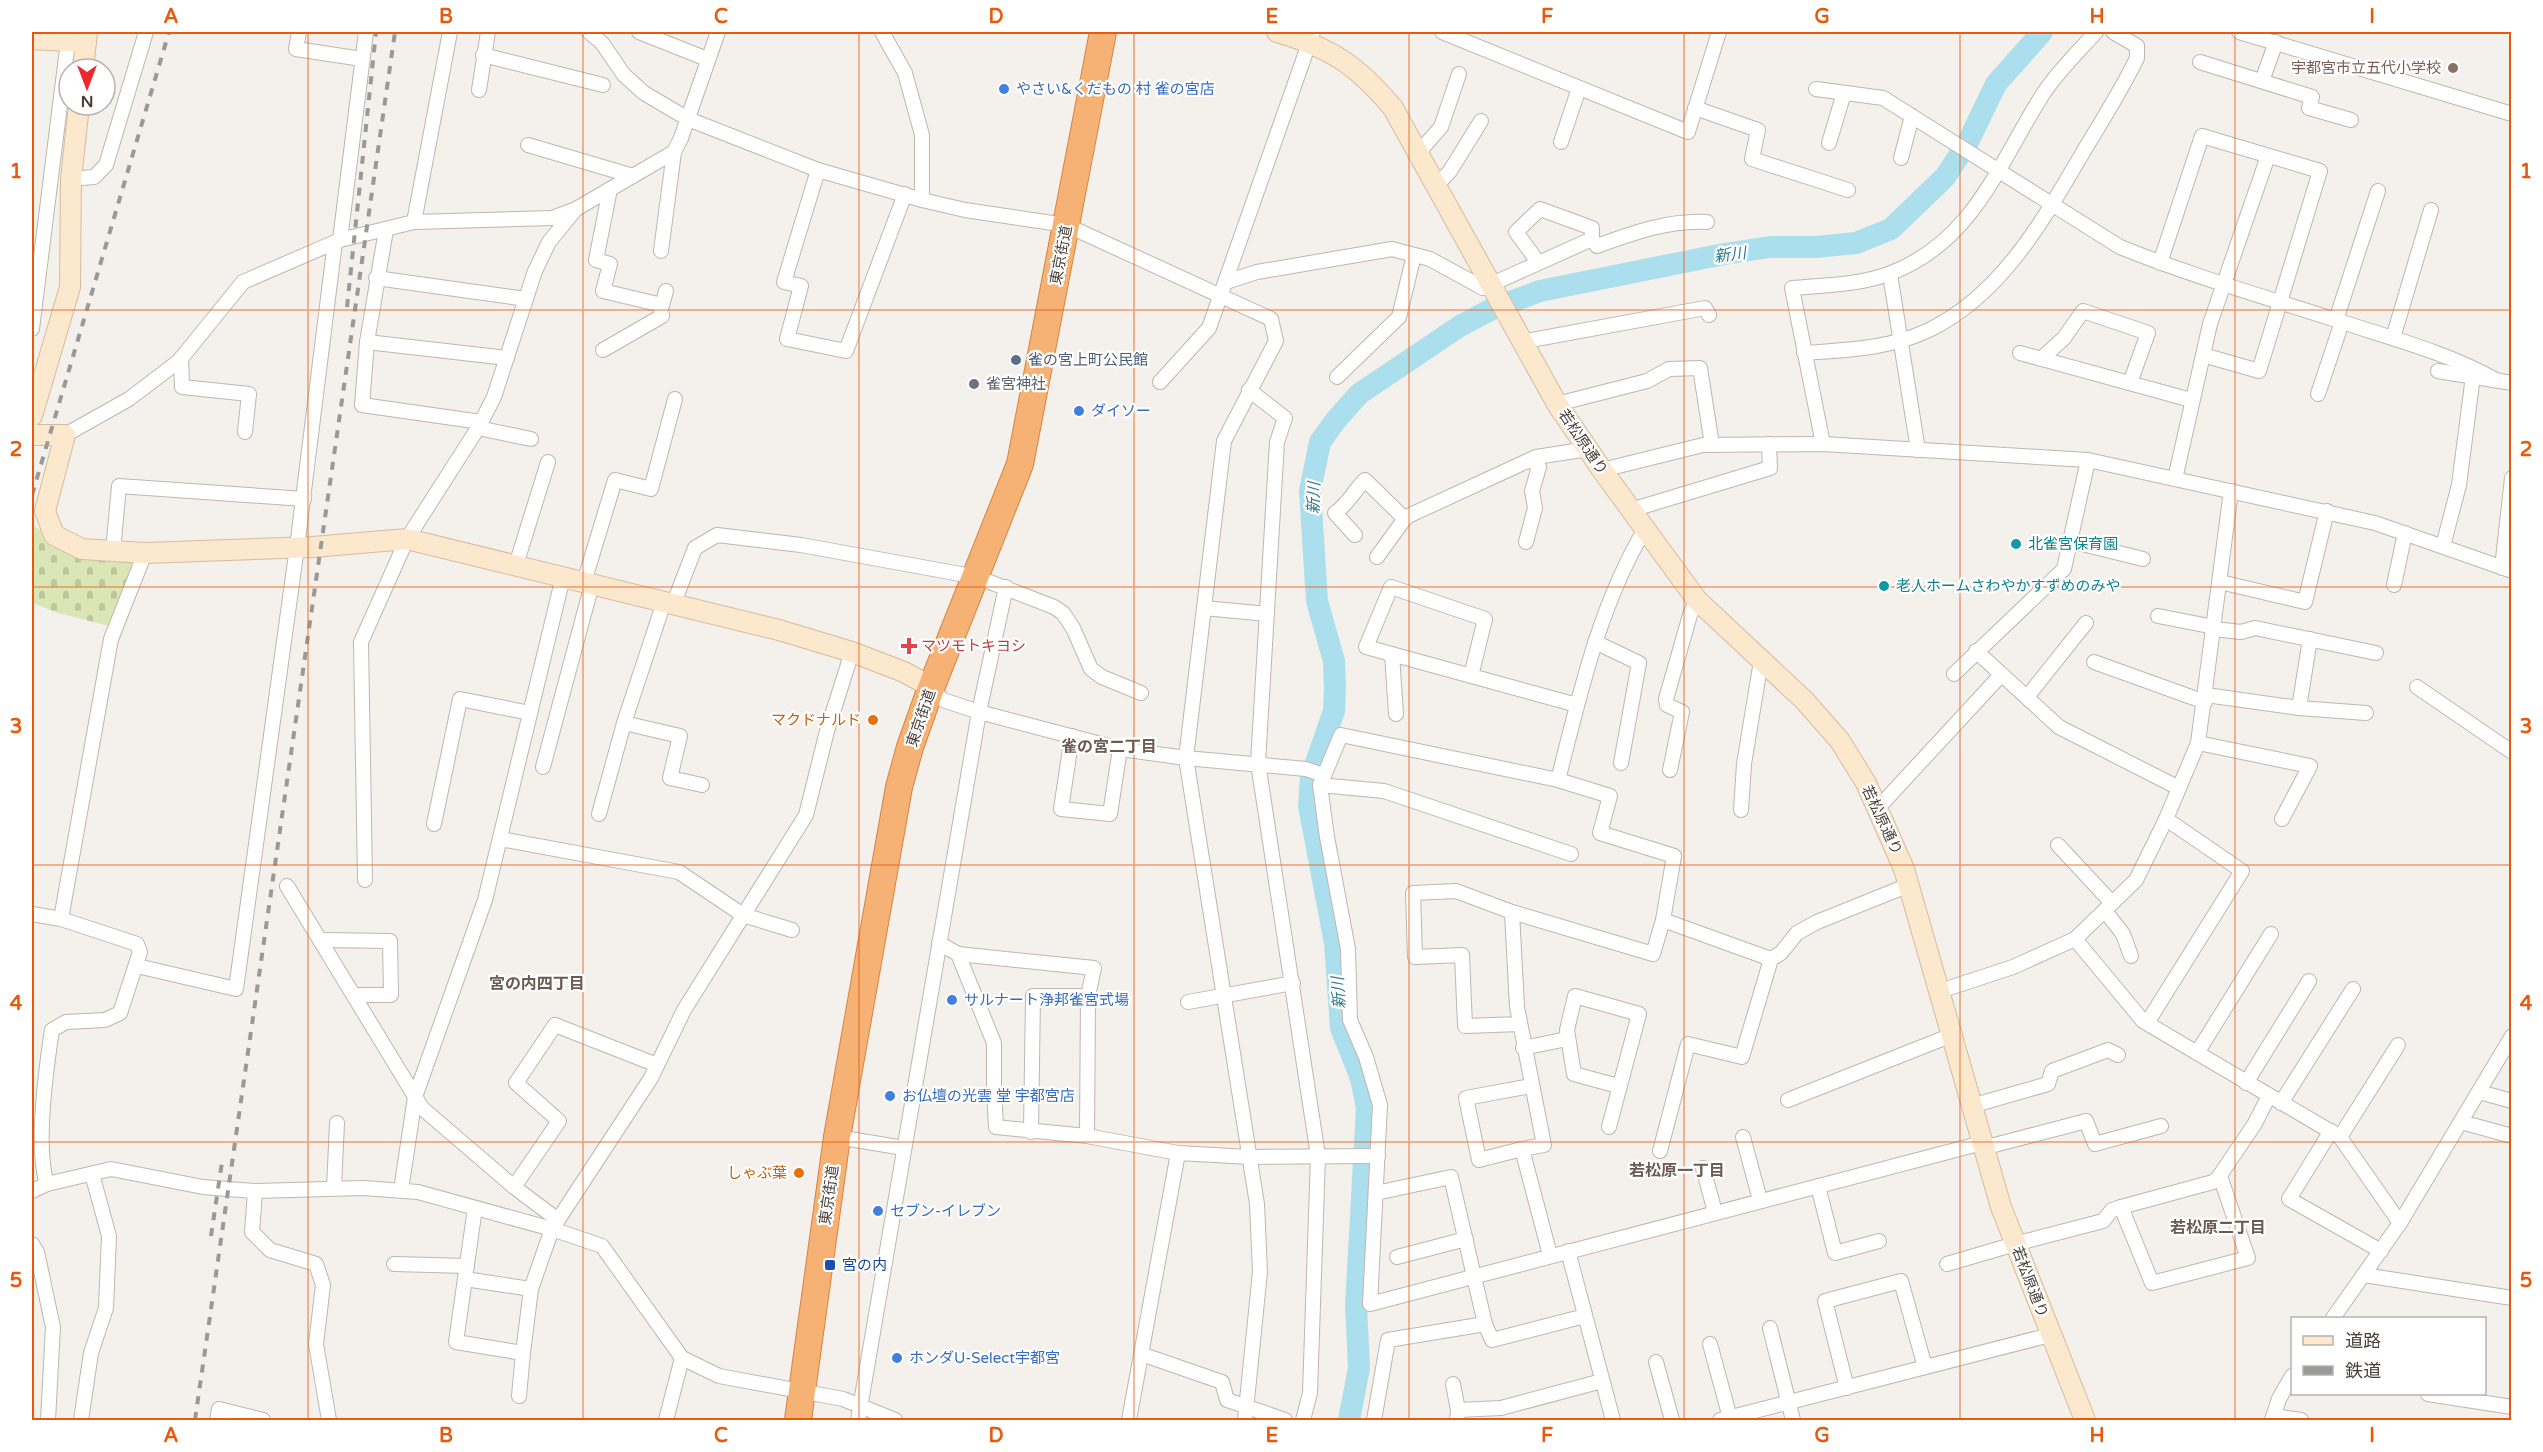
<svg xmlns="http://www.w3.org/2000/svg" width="2543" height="1452" viewBox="0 0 2543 1452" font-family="'Varela Round','Noto Sans JP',sans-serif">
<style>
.cemetery{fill:url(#cemetery-stones)}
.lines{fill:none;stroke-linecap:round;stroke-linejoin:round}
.river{stroke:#abdfed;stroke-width:22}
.street-casing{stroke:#c0b6ae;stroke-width:16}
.secondary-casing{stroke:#d5bc9f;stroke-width:22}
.highway-casing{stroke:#d68443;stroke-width:28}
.street{stroke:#fff;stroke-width:14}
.secondary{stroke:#fce8cd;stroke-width:20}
.highway{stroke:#f6b274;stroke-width:26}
.rail{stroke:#999;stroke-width:4;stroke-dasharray:8 8;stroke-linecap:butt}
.grid{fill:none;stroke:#e8590c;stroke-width:1.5;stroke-opacity:0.55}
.education-dot{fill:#8d6e63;stroke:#fff;stroke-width:2}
.shop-dot{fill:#3f7fe0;stroke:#fff;stroke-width:2}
.service-dot{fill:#5c6f8a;stroke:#fff;stroke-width:2}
.worship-dot{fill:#6b7280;stroke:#fff;stroke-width:2}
.culture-dot{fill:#0f9aa8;stroke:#fff;stroke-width:2}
.health-dot{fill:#e0444e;stroke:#fff;stroke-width:2}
.food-dot{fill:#e8710a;stroke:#fff;stroke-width:2}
.transit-dot{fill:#1a4fb4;stroke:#fff;stroke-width:2}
.labels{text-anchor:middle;stroke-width:4.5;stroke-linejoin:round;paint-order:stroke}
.education-label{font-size:15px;fill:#785e54;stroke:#fff;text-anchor:end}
.shop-label{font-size:15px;fill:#366cbe;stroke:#fff;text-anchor:start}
.street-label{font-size:15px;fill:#483f39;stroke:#fff}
.service-label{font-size:15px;fill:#4e5e75;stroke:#fff;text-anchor:start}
.worship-label{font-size:15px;fill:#5b616d;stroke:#fff;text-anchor:start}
.culture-label{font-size:15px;fill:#0d838f;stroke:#fff;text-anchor:start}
.health-label{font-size:15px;fill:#be3a42;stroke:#fff;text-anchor:start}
.food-label{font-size:15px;fill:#c56008;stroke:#fff;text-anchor:end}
.transit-label{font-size:15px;fill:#164399;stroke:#fff;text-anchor:start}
.water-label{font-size:16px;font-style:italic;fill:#2f7a90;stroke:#fff}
.neighbourhood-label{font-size:16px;font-weight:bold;fill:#6b5b51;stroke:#fff}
.neatline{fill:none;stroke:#e8590c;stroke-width:2}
.grid-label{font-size:20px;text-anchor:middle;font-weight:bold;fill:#e8590c}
</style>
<defs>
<pattern id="cemetery-stones" width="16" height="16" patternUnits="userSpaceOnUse" patternTransform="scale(1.5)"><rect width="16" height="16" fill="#dae6b6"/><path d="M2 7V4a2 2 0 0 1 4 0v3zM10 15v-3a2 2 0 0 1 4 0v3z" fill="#bdc69d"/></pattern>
</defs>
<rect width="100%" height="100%" fill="#f4f0eb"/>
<polygon class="cemetery" points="33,525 46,534 53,546 78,555 137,558 109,626 55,612 33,603 32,610"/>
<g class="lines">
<polyline class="river" points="1349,1420 1359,1368 1356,1305 1367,1108 1361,1078 1341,1028 1335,943 1309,806 1311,777 1334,711 1335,688 1334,661 1317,601 1310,491 1320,442 1336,420 1359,394 1460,326 1494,308 1540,291 1724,254 1770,247 1816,247 1856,243 1891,229 1945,177 1968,142 1996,84 2042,32"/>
<defs>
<g id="street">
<polyline points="299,32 296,49 362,59"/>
<polyline points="589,32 602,43 624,75 644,93 688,119 818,170 922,200 965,210 1066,225 1271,319 1276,341 1224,441 1186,758 1257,1204 1260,1272 1245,1420"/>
<polyline points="639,32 707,59"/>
<polyline points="882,32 905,73 922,135 922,200"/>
<polyline points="1442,32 1688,132 1719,32"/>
<polyline points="2239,32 2512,114"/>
<polyline points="483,55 603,85"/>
<polyline points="2200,62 2312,97 2309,108 2351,120"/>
<polyline points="2262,81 2276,42"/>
<path d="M1816 89 1883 98 2120 247C2192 276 2268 298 2342 322 2394 339 2448 353 2496 380"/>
<polyline points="479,90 488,32"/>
<polyline points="1695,108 1758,130 1752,159 1848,190"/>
<polyline points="1561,142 1579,88"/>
<polyline points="1829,143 1844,93"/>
<polyline points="528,145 633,176"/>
<polyline points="1419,152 1441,127 1459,74"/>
<polyline points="1901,158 1912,116"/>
<polyline points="818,170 784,282 801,286 787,339 846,351 905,194"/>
<polyline points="71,179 94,177 106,165 146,32"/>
<polyline points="1437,185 1450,171 1481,121"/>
<polyline points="610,189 596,260 610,264 603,291 662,305"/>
<polyline points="414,222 450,32"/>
<polyline points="386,230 367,342 362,405 481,422"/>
<polyline points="340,240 366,32"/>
<polyline points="661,251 674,152"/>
<polyline points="1538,262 1516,232 1540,209 1592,228 1592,239"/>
<polyline points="2160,263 2202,136 2320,171 2259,371 2203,355"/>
<polyline points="1890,274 1918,450"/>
<polyline points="376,278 526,299"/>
<path d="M1226 282 1257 272 1392 249 1430 259 1483 288 1592 239 1597 246C1633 233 1668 220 1707 222"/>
<polyline points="2336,320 2378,191"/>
<polyline points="32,329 68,41"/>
<polyline points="2393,338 2431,210"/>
<polyline points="367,342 507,358"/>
<polyline points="1521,342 1705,308 1709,315"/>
<polyline points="603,350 662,316 661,309 666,291"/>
<path d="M1804 353C1846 350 1889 349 1929 330 2003 294 2045 217 2085 149 2103 119 2122 89 2137 58V46L2113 32"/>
<polyline points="2020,353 2191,400"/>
<polyline points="181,358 182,387 249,394 245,432"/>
<polyline points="2041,359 2064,338 2083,311 2148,333 2130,383"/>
<polyline points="2438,371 2512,383"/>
<polyline points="1337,377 1399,317 1414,255"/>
<polyline points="1160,382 1209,328 1313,32"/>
<polyline points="1249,390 1285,418 1277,442 1258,763 1318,1156 1310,1393 1303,1420"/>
<polyline points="2318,394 2342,322"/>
<polyline points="1557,404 1647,381 1669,369 1700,368 1712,445"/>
<polyline points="478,428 531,439"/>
<polyline points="65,435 129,399 179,361 243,282 340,240 414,222 552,218 576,209 674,152 681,138 718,32"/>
<path d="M1823 444 1792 288C1825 285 1860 285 1891 273 1974 241 1999 163 2043 94 2058 71 2078 52 2096 32"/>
<polyline points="1602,470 1703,445 1823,444 2088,460 2375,523 2512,571"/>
<polyline points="2175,479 2210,324 2268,156"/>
<polyline points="1631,510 1770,468 1769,444"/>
<path d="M1645 529C1599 606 1580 694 1558 780L1341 735 1320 785 1327 837 1348 949 1350 1020 1366 1057 1380 1105 1370 1304 1982 1143"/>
<path d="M1355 535 1335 513C1348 504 1353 492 1365 480L1405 519"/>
<polyline points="2070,541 2143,559"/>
<polyline points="1526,542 1535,508 1532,491 1539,467 1531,460"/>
<polyline points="2443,546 2459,485 2473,376"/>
<polyline points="113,551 119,486 304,499"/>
<polyline points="1377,557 1406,517 1536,457 1588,449"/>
<polyline points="516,565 548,462"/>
<polyline points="2502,568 2512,478"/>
<polyline points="584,582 615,480 651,489 675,399"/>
<polyline points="2220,582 2305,602 2327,511"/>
<polyline points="2394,585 2405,533"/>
<polyline points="664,602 624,723 680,736 670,778 702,785"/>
<polyline points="673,605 695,548 717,535 801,545 977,577 1054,607 1063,613 1073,628 1091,669 1102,677 1141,693"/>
<polyline points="1204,608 1267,614"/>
<polyline points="2158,616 2214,627"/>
<polyline points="2214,629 2241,632 2255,628 2376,653"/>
<polyline points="1595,642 1639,663 1621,763"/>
<polyline points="1976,651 2059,727 2179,788"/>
<polyline points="1392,654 1396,714"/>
<polyline points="2094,662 2205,702"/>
<polyline points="1954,674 2064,569 2088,460"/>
<path d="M1471 676 1485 619 1391 587 1366 647C1436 666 1507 686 1577 705"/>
<polyline points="2417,687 2512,752"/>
<polyline points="931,688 943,700 979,712 1120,749 1186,758 1306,769 1323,775"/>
<polyline points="2206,695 2299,708 2366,713"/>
<polyline points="2027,697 2086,623"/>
<polyline points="2299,708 2310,639"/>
<polyline points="1072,736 1061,809 1110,814 1120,749"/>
<polyline points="2198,743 2310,766 2282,819"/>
<polyline points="543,767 592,584"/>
<polyline points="1670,770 1682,712 1667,705 1666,699 1690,615 1697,600"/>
<polyline points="1320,785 1384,791 1571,854"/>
<polyline points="1878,808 2001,675"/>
<polyline points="1741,810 1744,764 1761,661"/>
<polyline points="599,814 624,723"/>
<polyline points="434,824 460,699 530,713"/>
<polyline points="500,839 679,872 743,915 792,930"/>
<polyline points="2058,845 2112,903"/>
<polyline points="365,880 361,642 407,539 478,428 494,397 535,271 549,242 575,210"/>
<polyline points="287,886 422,1108 514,1187 558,1220"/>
<polyline points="2105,911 2123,934 2131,956"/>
<polyline points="1512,912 1653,954 1663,920 1674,856 1600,833 1610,796 1558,780"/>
<path d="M32 914 61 919 137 944 140 952 120 1013 105 1020 66 1022 52 1030C46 1069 35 1147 47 1184"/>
<polyline points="61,919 111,639 145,553"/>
<polyline points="1663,920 1771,959"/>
<polyline points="2075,939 2143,1021 2340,1137 2400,1223"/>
<polyline points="320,940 390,941 391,995 354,995"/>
<polyline points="939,943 958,954 994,1043 994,1089 996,1127 1087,1136 1178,1153"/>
<polyline points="958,954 1094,968 1088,996 1087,1136"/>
<polyline points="137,966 236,989 297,547 335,242"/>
<polyline points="1940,991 2013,967 2075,939 2136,880 2166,819 2198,743 2231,491"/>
<polyline points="1188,1002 1293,983"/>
<polyline points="2147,1023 2242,871 2166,819"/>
<polyline points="1520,1024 1465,1026 1462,955 1415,957 1413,893 1456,891 1512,912 1517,1007 1544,1145 1522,1149 1550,1255"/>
<polyline points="1523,1048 1567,1039"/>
<polyline points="2197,1053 2271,934"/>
<polyline points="2246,1083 2309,981"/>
<polyline points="2479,1092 2512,1101"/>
<polyline points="1788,1100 1952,1035"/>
<polyline points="2281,1103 2353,989"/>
<polyline points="1971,1106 2048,1084 2052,1071 2108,1050 2118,1055"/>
<polyline points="2461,1122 2512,1136"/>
<polyline points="1609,1127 1639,1014 1575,996 1567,1030 1574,1074 1618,1086"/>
<polyline points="2331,1131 2289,1199 2381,1251"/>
<polyline points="1031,1132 1033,996 1088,996"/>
<polyline points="837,1137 904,1148"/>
<polyline points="1743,1137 1760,1200"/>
<polyline points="2340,1137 2398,1045"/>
<polyline points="1983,1148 2086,1121 2095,1144 2161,1126"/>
<polyline points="1522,1149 1479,1160 1466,1098 1531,1086"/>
<polyline points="1660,1151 1688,1044 1742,1057 1771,959 1781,953 1797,933 1817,922 1909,885"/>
<polyline points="1703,1168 1715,1212"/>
<polyline points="1818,1186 1835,1253 1879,1241"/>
<polyline points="514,1187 559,1121 516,1083 555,1025 657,1065"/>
<polyline points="334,1188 337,1123"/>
<polyline points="401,1190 415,1097 485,900 563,577"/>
<polyline points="32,1191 47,1184 111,1169 203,1187 227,1189 255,1191 363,1188 418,1192 552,1229 602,1246 682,1358 719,1376 843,1399 895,1420"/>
<polyline points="255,1191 252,1232 270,1250 316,1264 323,1285 316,1344 329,1420"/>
<polyline points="1376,1193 1451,1177 1485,1324 1492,1340 1585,1316"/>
<polyline points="2121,1207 2152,1283 2248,1258 2220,1176"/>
<polyline points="475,1208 456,1342 523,1353 519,1396"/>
<polyline points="32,1244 37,1252 53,1327 48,1420"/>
<polyline points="1568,1251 1613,1420"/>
<polyline points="1397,1257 1466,1239"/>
<polyline points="394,1264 467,1266"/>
<polyline points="1947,1264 2015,1244 2103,1221 2112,1210 2121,1207 2213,1182 2218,1178 2254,1125 2269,1096"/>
<polyline points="2364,1275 2512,1298"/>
<polyline points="465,1279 531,1289"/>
<polyline points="2333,1318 2400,1223 2512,1036"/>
<polyline points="1770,1328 1793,1420"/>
<polyline points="1710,1344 1730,1418"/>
<polyline points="523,1353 531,1289 552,1229 651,1078 684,1010 806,815 827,731 852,652"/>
<polyline points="1141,1354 1222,1382 1227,1400 1285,1420"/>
<polyline points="1656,1362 1672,1420"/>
<polyline points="1453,1384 1458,1410 1457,1420"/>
<polyline points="1847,1388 1825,1301 1901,1281 1925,1367"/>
<polyline points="2428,1394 2512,1407"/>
<polyline points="1458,1410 1501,1408 1602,1381"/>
<polyline points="2274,1416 2301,1420"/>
<polyline points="81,1420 91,1353 106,1308 109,1236 92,1174"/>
<polyline points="217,1420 219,1409 263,1420"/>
<polyline points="666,1420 682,1358"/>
<polyline points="858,1420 979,712 1006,587"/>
<polyline points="1129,1420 1178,1153 1250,1157 1378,1156"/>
<polyline points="1374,1420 1388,1340 1485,1324"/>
<polyline points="1720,1420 2050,1335"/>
<polyline points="2272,1420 2279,1399 2292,1376"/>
</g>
<g id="secondary">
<path d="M1277 32C1331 48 1357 65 1393 108L1557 404 1602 470 1697 600 1805 701 1840 741 1866 783 1904 869 2001 1207 2085 1420"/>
<polyline points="32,39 86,42"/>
<polyline points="83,69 87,32"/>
<polyline points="32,416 70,287 71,179 79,105"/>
<polyline points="32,435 65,435 45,511 54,535 82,549 145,553 313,547 407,539 779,630 852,652 904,672 926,684 931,688"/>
</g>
<polyline id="highway" points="798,1420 837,1137 899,787 910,747 931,688 1020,464 1103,32"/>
</defs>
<use href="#street" class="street-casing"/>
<use href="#secondary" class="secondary-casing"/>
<use href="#highway" class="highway-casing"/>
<use href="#street" class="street"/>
<use href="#secondary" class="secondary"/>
<use href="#highway" class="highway"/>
<g class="rail">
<polyline points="347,307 376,32"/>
<polyline points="32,495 169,32"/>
<polyline points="211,1236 222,1162"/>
<polyline points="195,1420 395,32"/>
</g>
</g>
<path class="grid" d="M308 32V1420M583 32V1420M859 32V1420M1134 32V1420M1409 32V1420M1684 32V1420M1960 32V1420M2235 32V1420M32 310H2512M32 587H2512M32 865H2512M32 1142H2512"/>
<circle class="education-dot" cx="2453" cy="68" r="6"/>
<g class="shop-dot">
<circle cx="1004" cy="89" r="6"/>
<circle cx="1079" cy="411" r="6"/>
<circle cx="952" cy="1000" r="6"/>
<circle cx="890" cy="1096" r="6"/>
<circle cx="878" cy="1211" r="6"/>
<circle cx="897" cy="1358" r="6"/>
</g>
<circle class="service-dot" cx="1016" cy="360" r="6"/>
<circle class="worship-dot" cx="974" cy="384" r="6"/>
<g class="culture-dot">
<circle cx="2016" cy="544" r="6"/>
<circle cx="1884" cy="586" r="6"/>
</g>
<path class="health-dot" d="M906 637h6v6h6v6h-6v6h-6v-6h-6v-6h6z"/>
<g class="food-dot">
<circle cx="873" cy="720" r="6"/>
<circle cx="799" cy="1173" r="6"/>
</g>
<rect class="transit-dot" x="824" y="1259" width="12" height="12" rx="3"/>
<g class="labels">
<g class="education-label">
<text x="2441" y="73">宇都宮市立五代小学校</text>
</g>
<g class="shop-label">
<text x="1016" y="94">やさい&amp;くだもの 村 雀の宮店</text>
<text x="1091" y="416">ダイソー</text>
<text x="964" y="1005">サルナート浄邦雀宮式場</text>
<text x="902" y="1101">お仏壇の光雲 堂 宇都宮店</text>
<text x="890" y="1216">セブン-イレブン</text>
<text x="909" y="1363">ホンダU-Select宇都宮</text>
</g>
<g class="street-label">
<text transform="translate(1061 255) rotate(-79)" y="5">東京街道</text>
<text transform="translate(1583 442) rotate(56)" y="5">若松原通り</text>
<text transform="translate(921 718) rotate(-71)" y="5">東京街道</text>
<text transform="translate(1882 820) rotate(65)" y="5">若松原通り</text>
<text transform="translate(829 1195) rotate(-82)" y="5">東京街道</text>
<text transform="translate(2030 1282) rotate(69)" y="5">若松原通り</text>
</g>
<g class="service-label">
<text x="1028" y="365">雀の宮上町公民館</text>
</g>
<g class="worship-label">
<text x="986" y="389">雀宮神社</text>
</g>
<g class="culture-label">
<text x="2028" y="549">北雀宮保育園</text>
<text x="1896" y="591">老人ホームさわやかすずめのみや</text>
</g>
<g class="health-label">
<text x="921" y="651">マツモトキヨシ</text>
</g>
<g class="food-label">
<text x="861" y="725">マクドナルド</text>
<text x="787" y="1178">しゃぶ葉</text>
</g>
<g class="transit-label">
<text x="842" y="1270">宮の内</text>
</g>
<g class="water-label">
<text transform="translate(1730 254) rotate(-7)" y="6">新川</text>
<text transform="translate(1313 498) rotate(-88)" y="6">新川</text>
<text transform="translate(1338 993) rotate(-94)" y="6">新川</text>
</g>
<g class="neighbourhood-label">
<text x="1109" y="752">雀の宮二丁目</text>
<text x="537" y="989">宮の内四丁目</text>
<text x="1677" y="1176">若松原一丁目</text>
<text x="2218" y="1233">若松原二丁目</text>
</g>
</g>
<rect width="2543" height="1452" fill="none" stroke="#ffffff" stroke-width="66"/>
<rect x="2291" y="1317" width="195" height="78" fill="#ffffff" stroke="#b6b2b0" stroke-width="1.5"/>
<rect x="2303" y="1336" width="30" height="9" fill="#fce8cd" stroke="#b6b2b0" stroke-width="1.5"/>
<text x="2345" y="1347" font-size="18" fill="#483f39">道路</text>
<rect x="2303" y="1366" width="30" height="9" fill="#999999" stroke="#b6b2b0" stroke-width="1.5"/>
<text x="2345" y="1377" font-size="18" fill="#483f39">鉄道</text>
<g transform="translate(87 87) rotate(180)"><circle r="28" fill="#ffffff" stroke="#b6b2b0" stroke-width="1.5"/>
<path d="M0-4.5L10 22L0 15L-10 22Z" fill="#ef2830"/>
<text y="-9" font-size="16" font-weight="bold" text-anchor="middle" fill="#483f39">N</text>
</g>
<rect x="33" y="33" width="2477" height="1386" class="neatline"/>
<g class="grid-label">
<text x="171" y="23">A</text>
<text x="446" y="23">B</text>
<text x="721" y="23">C</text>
<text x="996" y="23">D</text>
<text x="1272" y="23">E</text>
<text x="1547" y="23">F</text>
<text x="1822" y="23">G</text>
<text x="2097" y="23">H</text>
<text x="2372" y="23">I</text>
<text x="16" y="178">1</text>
<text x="2526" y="178">1</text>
<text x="16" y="456">2</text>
<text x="2526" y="456">2</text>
<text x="16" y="733">3</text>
<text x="2526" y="733">3</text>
<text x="16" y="1010">4</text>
<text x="2526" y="1010">4</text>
<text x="16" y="1287">5</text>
<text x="2526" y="1287">5</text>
<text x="171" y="1442">A</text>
<text x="446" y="1442">B</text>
<text x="721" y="1442">C</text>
<text x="996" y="1442">D</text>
<text x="1272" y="1442">E</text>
<text x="1547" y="1442">F</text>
<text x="1822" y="1442">G</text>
<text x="2097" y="1442">H</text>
<text x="2372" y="1442">I</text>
</g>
</svg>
